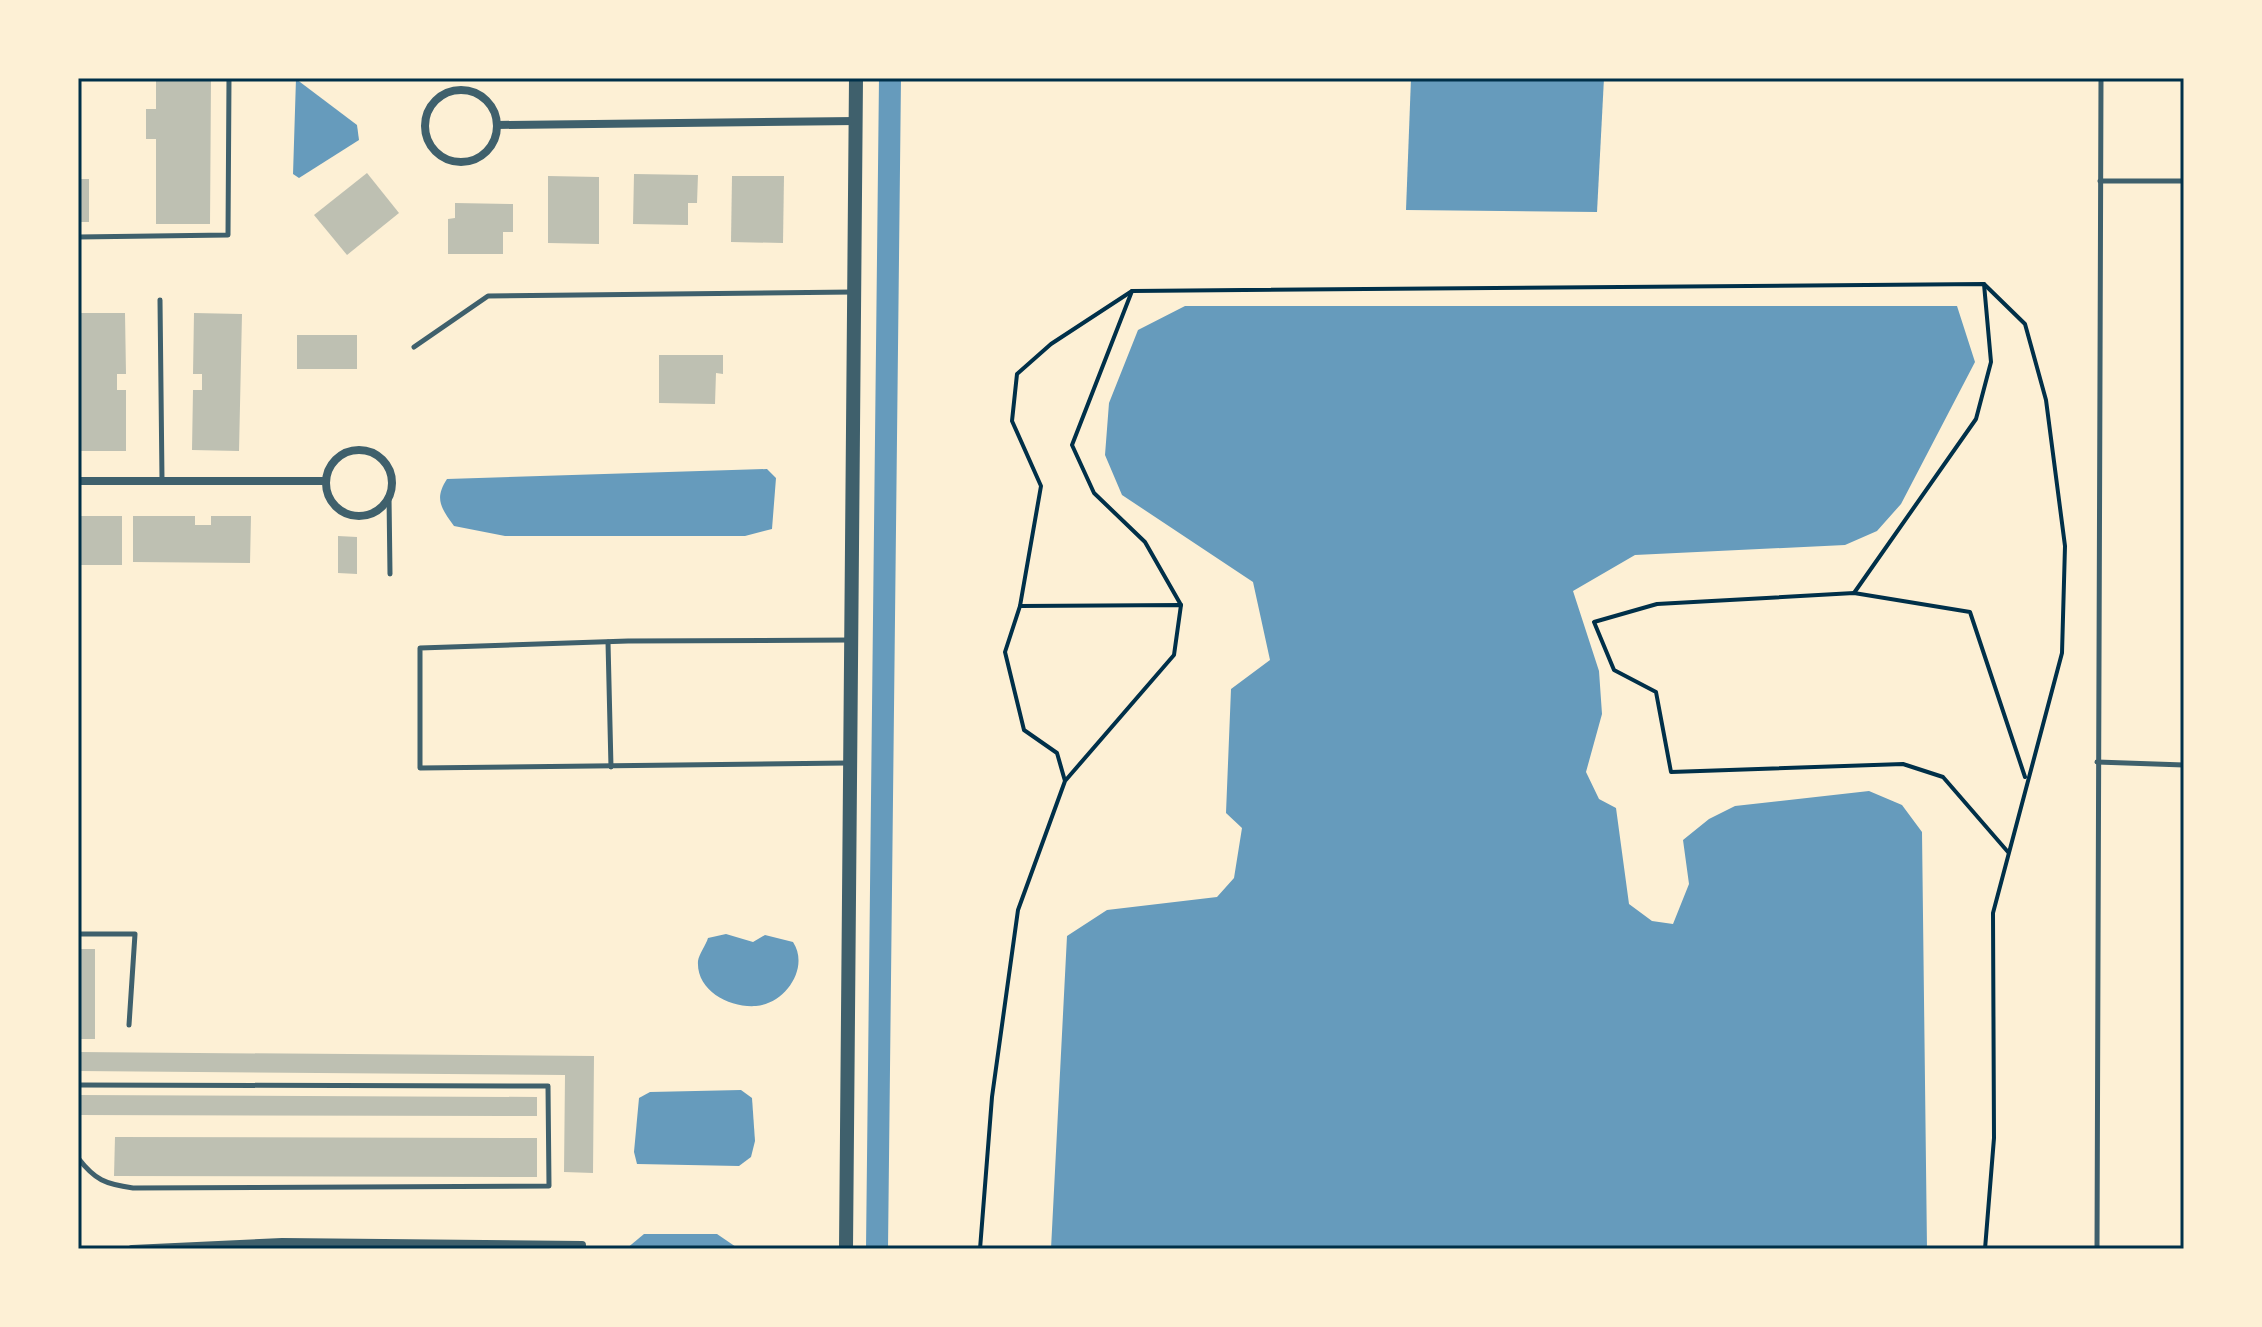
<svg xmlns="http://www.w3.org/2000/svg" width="2262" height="1327" viewBox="0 0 2262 1327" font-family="'Varela Round',sans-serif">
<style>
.water{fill:#669bbc}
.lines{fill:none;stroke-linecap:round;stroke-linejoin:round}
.canal{stroke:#669bbc;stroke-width:22}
.building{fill:#bec0b2}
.path{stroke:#003049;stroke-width:4}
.service{stroke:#3f606c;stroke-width:5}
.minor{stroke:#3f606c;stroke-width:8}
.tertiary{stroke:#3f606c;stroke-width:14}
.neatline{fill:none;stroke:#003049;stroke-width:3}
</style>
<rect width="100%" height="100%" fill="#fdf0d5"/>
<g class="water">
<polygon points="1411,78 1604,78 1597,212 1406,210"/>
<polygon points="296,79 357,125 359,140 299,178 293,174"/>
<polygon points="1185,306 1957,306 1975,362 1901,504 1877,531 1845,545 1635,555 1573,591 1599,671 1602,714 1586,772 1599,799 1616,808 1629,904 1652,921 1673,924 1689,884 1683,840 1709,819 1735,806 1869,791 1902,805 1922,832 1927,1249 1051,1249 1067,936 1107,910 1217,897 1234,878 1242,828 1226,813 1231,689 1270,660 1253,582 1122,495 1105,455 1109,403 1138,330"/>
<path d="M767 469 776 478 772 529 745 536H505L454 526C441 508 434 499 447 479Z"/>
<path d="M726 934 753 942 765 935 793 942C810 968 785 1004 756 1006 730 1008 696 991 698 961 699 954 706 945 708 938Z"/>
<polygon points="741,1090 752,1098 755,1141 751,1157 739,1166 637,1164 634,1152 639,1098 650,1092"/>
<polygon points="644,1234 717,1234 739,1249 626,1249"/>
</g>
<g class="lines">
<polyline class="canal" points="877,1249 890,78"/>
</g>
<g class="building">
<polygon points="156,78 211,78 210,224 156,224 156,139 146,139 146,109 156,109"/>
<polygon points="367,173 399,213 347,255 314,215"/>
<polygon points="634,174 698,175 697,203 688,203 688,225 633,224"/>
<polygon points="548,176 599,177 599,244 548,243"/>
<polygon points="732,176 784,176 783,243 731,242"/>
<rect x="78" y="179" width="11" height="43"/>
<polygon points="455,203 513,204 513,232 503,232 503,254 448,254 448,219 455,218"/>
<polygon points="79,313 125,313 126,374 117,374 117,390 126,390 126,451 79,451"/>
<polygon points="194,313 242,314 239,451 192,450 193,390 202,390 202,374 193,374"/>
<rect x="297" y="335" width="60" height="34"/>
<polygon points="659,355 723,355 723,374 716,373 715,404 659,403"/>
<rect x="78" y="516" width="44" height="49"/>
<polygon points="133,516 195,516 195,525 211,525 211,516 251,516 250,563 133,562"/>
<polygon points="338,536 357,537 357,574 338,573"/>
<rect x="78" y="949" width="17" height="90"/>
<polygon points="78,1052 594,1056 593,1173 564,1172 565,1075 78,1071"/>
<polygon points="78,1095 537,1097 537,1116 78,1115"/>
<polygon points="115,1137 537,1138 537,1177 114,1176"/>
</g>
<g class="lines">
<g class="path">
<polyline points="1132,291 1072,445 1094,493 1145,542 1181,605"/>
<polyline points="1854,593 1976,419 1991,362 1984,284"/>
<polyline points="1020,606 1041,486 1012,421 1017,374 1051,344 1132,291 1984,284 2025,324 2046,400 2065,546 2062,653 1993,913 1994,1138 1985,1249"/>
<polyline points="2008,852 1943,777 1903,764 1671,772 1656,692 1614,670 1594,622 1657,604 1854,593 1970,612 2025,777"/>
<polyline points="980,1249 992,1097 1018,910 1065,781 1174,655 1181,605 1020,606 1005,652 1024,730 1057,753 1065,781"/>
</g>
<g class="service">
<polyline points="2100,181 2184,181"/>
<polyline points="78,237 228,235 229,78"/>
<polyline points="160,300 162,480"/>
<polyline points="414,347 488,296 853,292"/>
<polyline points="389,496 390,574"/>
<polyline points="608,642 611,767"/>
<polyline points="2097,762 2184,765"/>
<polyline points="847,763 420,768 420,648 628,641 850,640"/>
<polyline points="78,934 135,934 129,1025"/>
<path d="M78 1085 548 1086 549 1186 133 1188C105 1184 95 1180 78 1158"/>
<polyline points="2097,1249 2101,78"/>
</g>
<g class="minor">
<circle cx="461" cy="126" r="36"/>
<polyline points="497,125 856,121"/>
<circle cx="359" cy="483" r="33"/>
<polyline points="78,481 326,481"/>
<polyline points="132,1249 282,1242 582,1245 582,1249"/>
</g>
<polyline class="tertiary" points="846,1249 856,78"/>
</g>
<rect width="2262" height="1327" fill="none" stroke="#fdf0d5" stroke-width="160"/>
<rect x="80" y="80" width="2102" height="1167" class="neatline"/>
</svg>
